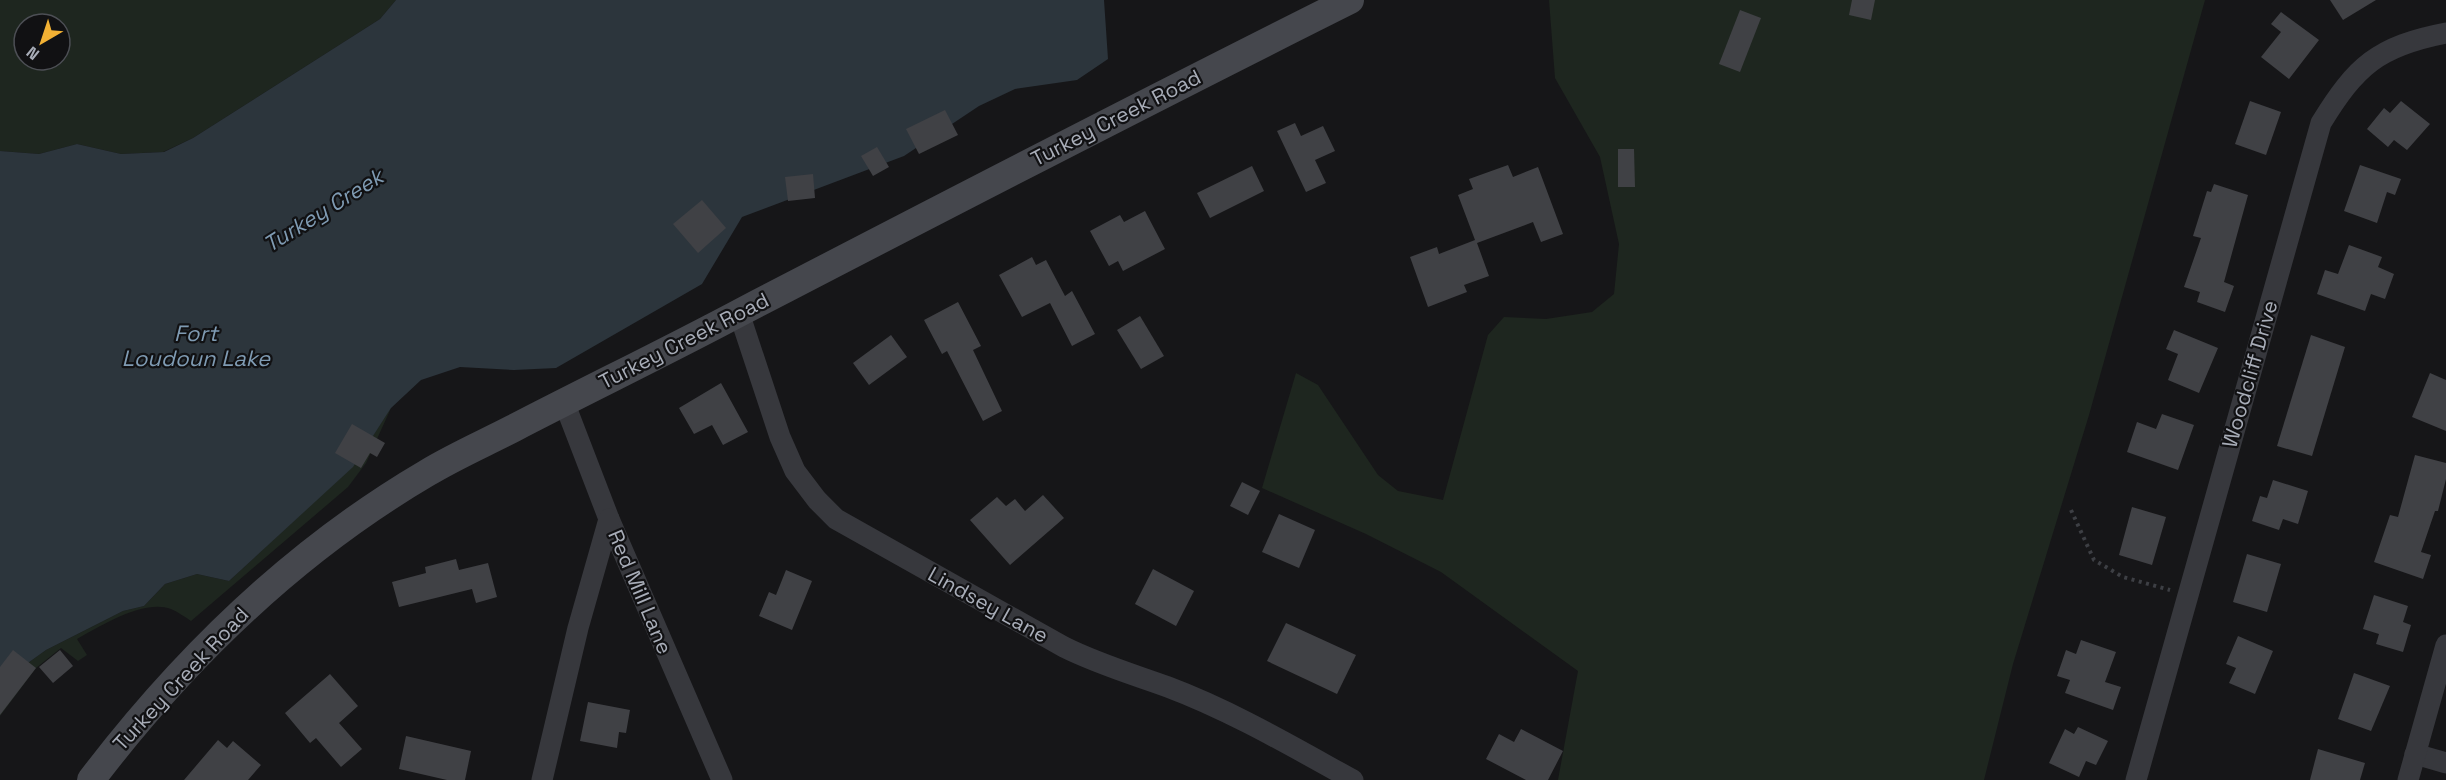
<svg xmlns="http://www.w3.org/2000/svg" width="2446" height="780" viewBox="0 0 2446 780" font-family="'Space Grotesk',sans-serif">
<style>
.green{fill:#1e261f;fill-rule:evenodd}
.water{fill:#2c353c}
.building{fill:#404145}
.lines{fill:none;stroke-linecap:round;stroke-linejoin:round}
.path{stroke:#3d3f44;stroke-width:4;stroke-dasharray:3 4.5;stroke-linecap:butt}
.street{stroke:#37383d;stroke-width:21}
.secondary{stroke:#45474d;stroke-width:28}
.labels{text-anchor:middle;stroke-width:4.5;stroke-linejoin:round;paint-order:stroke}
.street-label{font-size:21px;fill:#a8adb8;stroke:#111113}
.water-label{font-size:22px;font-style:italic;fill:#7f9bb3;stroke:#111113}
</style>
<rect width="100%" height="100%" fill="#161618"/>
<g class="green">
<path d="M0 0H396L380 19 193 138 163 152 121 154 77 144 39 154 0 151ZM24 24H60V60H24Z"/>
<polygon points="1549,0 2205,0 2089,415 2013,664 1984,780 1558,780 1578,671 1441,572 1366,534 1262,488 1296,373 1318,385 1378,475 1398,491 1443,500 1488,335 1504,317 1546,319 1592,312 1614,294 1619,244 1600,157 1555,78"/>
<path d="M391 408 366 463 348 487 191 621C185 617 178 612 171 609 143 599 101 626 77 639L87 655 78 661 61 648 36 668 0 716V683L46 650 123 611 144 606 165 584 197 574 229 581 352 467Z"/>
</g>
<polygon class="water" points="396,0 1104,0 1108,59 1077,80 1015,89 979,106 904,156 742,217 702,284 556,368 514,370 460,367 421,380 391,408 353,467 229,581 197,574 165,584 144,606 123,611 46,650 0,683 0,151 39,154 77,144 121,154 164,152 193,138 380,19"/>
<g class="building">
<polygon points="1852,0 1875,0 1871,20 1849,15"/>
<polygon points="2330,0 2376,0 2343,20"/>
<polygon points="1740,10 1761,18 1740,72 1719,64"/>
<polygon points="2281,12 2319,40 2289,79 2261,57 2281,32 2271,24"/>
<polygon points="2250,101 2281,112 2266,155 2235,144"/>
<polygon points="2401,101 2430,124 2407,150 2394,140 2388,147 2367,129 2384,108 2390,113"/>
<polygon points="945,110 958,135 919,154 906,129"/>
<polygon points="1295,123 1301,136 1323,126 1335,151 1315,160 1326,183 1306,192 1277,131"/>
<polygon points="877,147 889,167 873,176 861,156"/>
<polygon points="1618,149 1634,149 1635,187 1618,187"/>
<polygon points="1508,165 1513,177 1538,167 1563,234 1541,242 1533,222 1477,243 1489,276 1464,285 1467,292 1428,307 1410,257 1437,247 1439,254 1475,240 1458,195 1473,189 1469,179"/>
<polygon points="2360,165 2401,179 2395,195 2387,192 2377,223 2344,211"/>
<polygon points="1252,166 1264,191 1210,218 1197,193"/>
<polygon points="813,174 815,198 788,201 785,177"/>
<polygon points="2214,184 2248,195 2224,282 2234,286 2225,312 2197,302 2200,292 2184,287 2201,238 2193,236 2207,191 2211,192"/>
<polygon points="702,200 726,228 698,253 673,224"/>
<polygon points="1145,211 1165,249 1123,271 1118,261 1109,266 1090,231 1120,215 1124,222"/>
<polygon points="2349,245 2382,257 2378,267 2394,274 2385,299 2371,294 2365,311 2317,294 2325,270 2338,274"/>
<polygon points="1032,257 1036,265 1046,260 1065,296 1072,291 1095,334 1072,346 1050,303 1022,317 999,275"/>
<polygon points="958,302 981,346 973,350 1002,411 983,421 947,351 942,354 924,320"/>
<polygon points="1140,316 1164,356 1141,369 1117,330"/>
<polygon points="2174,330 2218,348 2199,393 2168,380 2178,354 2166,349"/>
<polygon points="891,335 907,357 869,385 853,363"/>
<polygon points="2311,335 2345,347 2312,456 2277,446"/>
<polygon points="2430,373 2446,380 2446,431 2412,417"/>
<polygon points="721,383 748,432 723,445 712,425 694,434 679,408"/>
<polygon points="2162,414 2194,425 2178,470 2127,452 2137,422 2156,429"/>
<polygon points="352,424 385,443 377,457 370,453 361,468 335,453"/>
<polygon points="2415,455 2446,463 2446,479 2438,511 2435,511 2421,552 2431,555 2423,579 2374,562 2390,515 2398,517"/>
<polygon points="2273,480 2308,491 2298,524 2283,519 2279,530 2252,521 2260,496 2267,498"/>
<polygon points="1242,482 1260,491 1248,515 1230,506"/>
<polygon points="1043,495 1064,518 1010,565 970,520 997,497 1006,506 1015,499 1025,511"/>
<polygon points="2132,507 2166,517 2152,565 2119,555"/>
<polygon points="1279,514 1315,530 1299,568 1262,552"/>
<polygon points="2247,554 2281,564 2267,612 2233,602"/>
<polygon points="456,559 459,570 488,563 497,597 476,603 472,589 399,607 392,582 426,573 425,567"/>
<polygon points="1153,569 1194,591 1176,626 1135,604"/>
<polygon points="786,570 812,581 792,630 759,616 769,592 776,595"/>
<polygon points="2374,595 2408,606 2403,622 2411,625 2403,652 2376,644 2379,634 2363,629"/>
<polygon points="1286,623 1356,655 1337,694 1267,661"/>
<polygon points="2238,636 2273,651 2255,694 2229,683 2236,668 2226,664"/>
<polygon points="2081,640 2116,652 2105,682 2121,687 2113,710 2065,693 2070,680 2057,676 2066,650 2076,654"/>
<polygon points="13,650 36,668 0,715 0,667"/>
<polygon points="60,650 73,666 53,683 39,667"/>
<polygon points="2354,673 2390,686 2371,731 2338,719"/>
<polygon points="330,674 358,706 339,723 362,749 341,767 316,738 310,743 285,713"/>
<polygon points="588,702 630,710 626,733 619,732 617,748 580,741"/>
<polygon points="2078,727 2108,741 2096,765 2086,761 2079,777 2049,763 2065,729 2074,734"/>
<polygon points="1521,729 1563,751 1548,780 1526,780 1486,759 1499,734 1514,742"/>
<polygon points="406,736 471,751 465,780 447,780 399,769"/>
<polygon points="218,740 227,748 233,741 261,765 248,780 184,780"/>
<polygon points="2318,749 2365,763 2360,780 2310,780"/>
</g>
<g class="lines">
<polyline class="path" points="2071,510 2094,560 2123,577 2170,590"/>
<g class="street">
<path d="M739 313 780 437 795 471 817 500 836 519 1064 647C1098 664 1132 674 1168 687 1232 711 1293 747 1353 780"/>
<polyline points="564,402 609,519 722,780"/>
<polyline points="2415,754 2446,763"/>
<polyline points="542,780 578,628 609,519"/>
<path d="M2136 780 2321 123C2356 66 2378 46 2446 33"/>
<polyline points="2408,780 2446,645"/>
</g>
<path class="secondary" d="M91 780C184 658 294 551 427 473 455 456 485 443 514 428 589 389 666 352 741 312 943 207 1146 102 1350 0"/>
</g>
<g class="labels">
<g class="street-label">
<text transform="translate(1116 118) rotate(-27)" y="7">Turkey Creek Road</text>
<text transform="translate(684 341) rotate(-27)" y="7">Turkey Creek Road</text>
<text transform="translate(2250 374) rotate(-74)" y="7">Woodcliff Drive</text>
<text transform="translate(640 592) rotate(67)" y="7">Red Mill Lane</text>
<text transform="translate(988 605) rotate(29)" y="7">Lindsey Lane</text>
<text transform="translate(181 679) rotate(-47)" y="7">Turkey Creek Road</text>
</g>
<g class="water-label">
<text transform="translate(323 210) rotate(-32)" y="8">Turkey Creek</text>
<text x="196" y="341">Fort<tspan x="196" dy="25">Loudoun Lake</tspan></text>
</g>
</g>
<g transform="translate(42 42) rotate(219)"><circle r="28" fill="#111113" stroke="#4d4f55" stroke-width="1.5"/>
<path d="M0-4.5L10 22L0 15L-10 22Z" fill="#f2b134"/>
<text y="-9" font-size="16" font-weight="bold" text-anchor="middle" fill="#a8adb8">N</text>
</g>
</svg>
